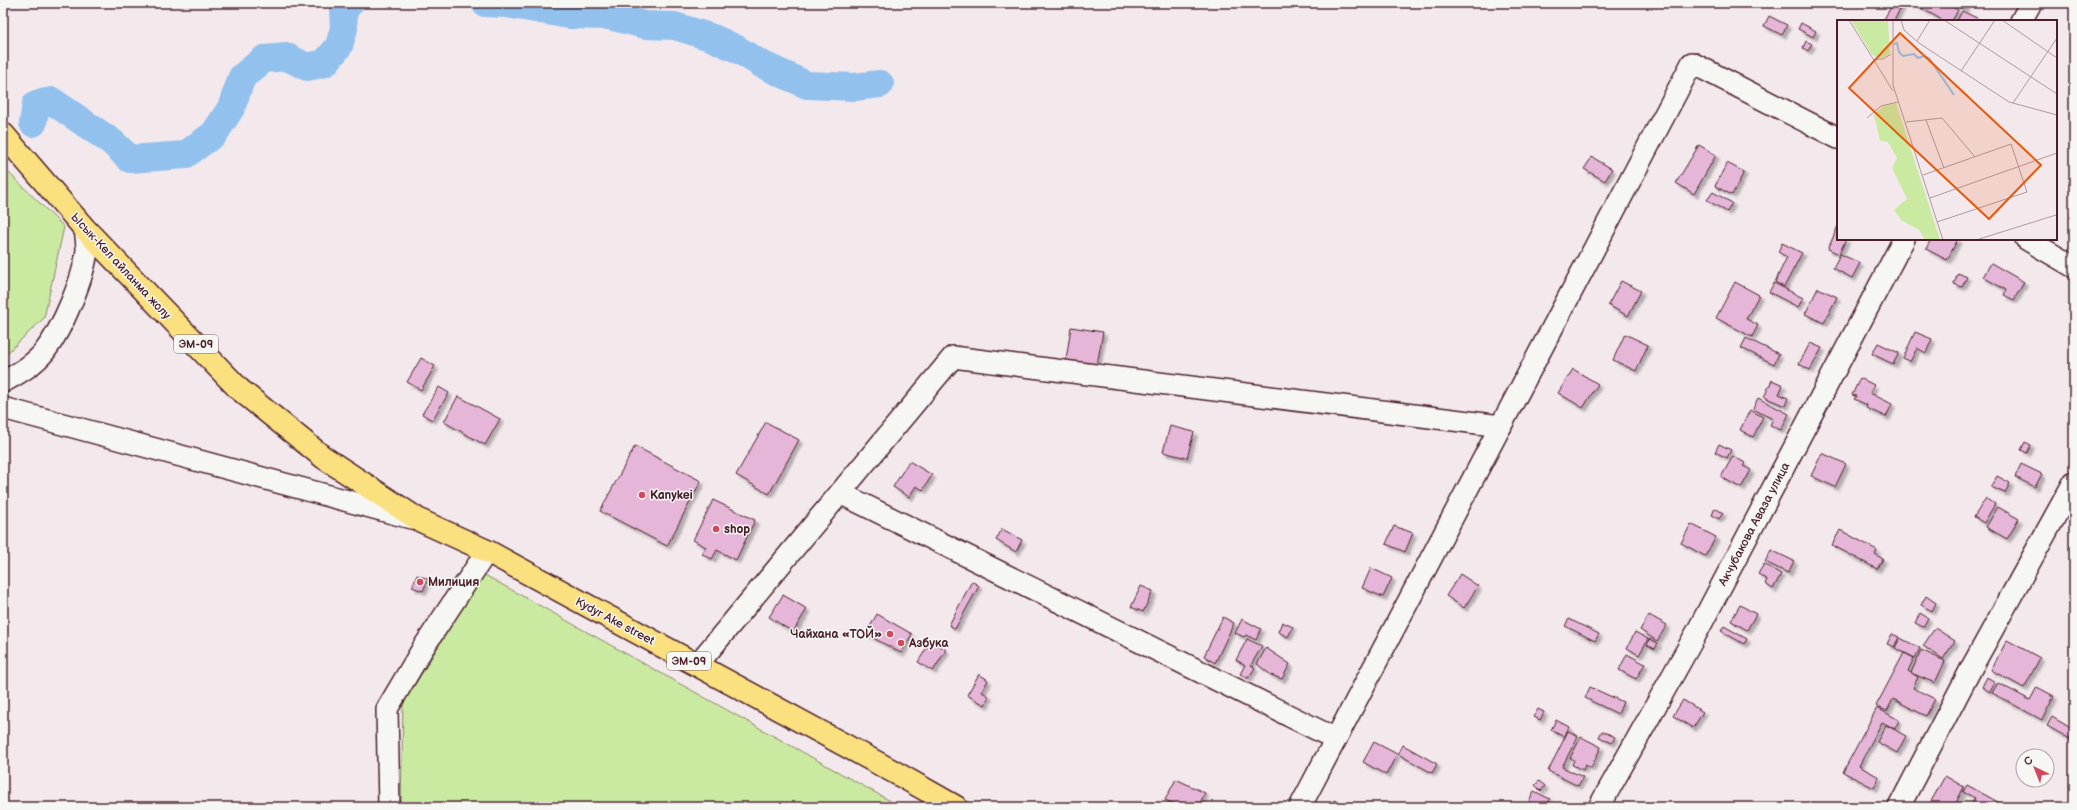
<svg xmlns="http://www.w3.org/2000/svg" width="2077" height="810" viewBox="0 0 2077 810" font-family="'Balsamiq Sans',sans-serif">
<style>
.green{fill:#cbeaa1;stroke:#8a8466}
.lines{fill:none;stroke-linecap:round;stroke-linejoin:round}
.river{stroke:#92c1ed;stroke-width:28}
.building{fill:#e5b6d7;stroke:#4a1f2b;filter:url(#shadow)}
.minor-casing{stroke:#4a1f2b;stroke-width:24}
.highway-casing{stroke:#4a1f2b;stroke-width:25}
.minor{stroke:#f6f6f2;stroke-width:21}
.highway{stroke:#fbe080;stroke-width:22}
.poi-dot{fill:#d1495b;stroke:#f6f6f2;stroke-width:1.5}
.labels{text-anchor:middle;stroke-width:3;stroke-linejoin:round;paint-order:stroke}
.shield{fill:#f6f6f2;stroke:#7e6067;stroke-width:1}
.shield-label{font-size:11px;font-weight:bold;fill:#4a1f2b}
.street-label{font-size:12px;fill:#4a1f2b;stroke:#f6f6f2}
.poi-label{font-size:12px;font-weight:bold;fill:#4a1f2b;stroke:#f6f6f2;text-anchor:start}
.inset-river{fill:none;stroke:#92c1ed;stroke-width:2}
.inset-road{fill:none;stroke:#af989f;stroke-width:1}
.view{fill:#e8590c;fill-opacity:0.15;stroke:#e8590c;stroke-width:2}
.inset-edge{fill:none;stroke:#4a1f2b;stroke-width:2}
</style>
<defs>
<filter id="shadow"><feDropShadow dx="3.5" dy="3.5" stdDeviation="1" flood-color="#0004"/></filter>
</defs>
<rect width="100%" height="100%" fill="#f3e9ed"/>
<filter id="ink" filterUnits="userSpaceOnUse"><feTurbulence type="fractalNoise" baseFrequency=".025" numOctaves="2"/><feDisplacementMap in="SourceGraphic" scale="8" xChannelSelector="R" yChannelSelector="G"/><feConvolveMatrix kernelMatrix="1 2 1 2 8 2 1 2 1" color-interpolation-filters="sRGB"/></filter>
<g filter="url(#ink)">
<g class="green">
<polygon points="3,167 64,227 44,318 3,357"/>
<polygon points="483,574 901,807 401,807 403,704"/>
</g>
<g class="lines">
<g class="river">
<polyline points="485,3 507,4 569,15 609,16 645,25 675,26 713,38 737,49 761,64 807,85 854,87 880,84"/>
<polyline points="33,123 36,104 52,101 112,142 130,159 185,155 214,134 231,108 242,77 264,59 287,57 307,67 325,63 339,46 344,28 343,10 350,3"/>
</g>
</g>
<g class="building">
<polygon points="1893,3 1902,5 1894,21 1883,21"/>
<polygon points="1912,3 1944,3 1958,10 1952,21 1944,21"/>
<polygon points="1952,3 1967,3 1964,9"/>
<polygon points="1962,11 1983,21 1957,21"/>
<polygon points="1769,16 1787,25 1782,35 1764,26"/>
<polygon points="1801,23 1816,31 1813,37 1798,29"/>
<polygon points="1806,41 1812,44 1808,51 1803,48"/>
<polygon points="1699,145 1716,155 1694,194 1676,183"/>
<polygon points="1592,157 1612,169 1605,181 1584,169"/>
<polygon points="1727,163 1744,172 1732,195 1715,186"/>
<polygon points="1713,192 1732,203 1727,212 1707,200"/>
<polygon points="1838,226 1838,239 1846,239 1839,254 1828,249"/>
<polygon points="1931,239 1958,239 1947,260 1926,249"/>
<polygon points="1782,243 1802,253 1784,287 1775,282 1787,257 1778,252"/>
<polygon points="1840,254 1860,263 1852,278 1833,268"/>
<polygon points="1991,263 2024,282 2014,300 2004,295 2006,290 1983,277"/>
<polygon points="1958,273 1967,277 1962,287 1954,284"/>
<polygon points="1621,281 1641,291 1628,316 1608,305"/>
<polygon points="1735,282 1759,295 1746,319 1758,325 1752,337 1716,318"/>
<polygon points="1774,283 1803,298 1798,307 1769,292"/>
<polygon points="1818,288 1837,297 1824,323 1805,314"/>
<polygon points="1071,327 1103,332 1097,365 1066,360"/>
<polygon points="1915,332 1932,339 1926,353 1917,348 1910,362 1903,358"/>
<polygon points="1625,334 1648,345 1636,371 1613,360"/>
<polygon points="1746,338 1779,354 1774,364 1741,348"/>
<polygon points="1810,343 1822,348 1810,370 1799,364"/>
<polygon points="1878,343 1899,353 1893,364 1872,354"/>
<polygon points="421,358 435,366 421,390 407,382"/>
<polygon points="1573,369 1598,384 1583,408 1558,393"/>
<polygon points="1860,378 1874,385 1870,393 1892,404 1886,417 1866,408 1867,405 1854,399 1856,396 1852,395"/>
<polygon points="1772,380 1783,385 1779,394 1788,398 1785,406 1764,397"/>
<polygon points="439,387 449,393 432,420 422,414"/>
<polygon points="458,396 500,419 485,445 444,422"/>
<polygon points="1758,398 1789,414 1781,430 1770,425 1773,419 1753,409"/>
<polygon points="1750,410 1763,417 1753,437 1740,430"/>
<polygon points="766,422 799,440 769,494 736,475"/>
<polygon points="1170,426 1194,432 1187,458 1163,452"/>
<polygon points="2025,442 2031,445 2027,453 2021,450"/>
<polygon points="1719,444 1731,450 1727,458 1715,452"/>
<polygon points="635,446 701,481 667,546 600,511"/>
<polygon points="1822,453 1846,464 1835,487 1811,476"/>
<polygon points="1733,456 1745,463 1743,466 1751,470 1741,488 1721,477"/>
<polygon points="909,461 932,475 923,490 916,486 909,497 893,487"/>
<polygon points="2021,464 2042,474 2035,487 2015,477"/>
<polygon points="1997,476 2010,483 2005,493 1991,487"/>
<polygon points="1986,498 1995,504 1984,523 1974,517"/>
<polygon points="713,500 755,520 736,560 717,550 712,559 702,554 706,547 693,540"/>
<polygon points="1998,507 2019,519 2007,539 1986,527"/>
<polygon points="1715,508 1723,513 1719,519 1712,515"/>
<polygon points="1691,524 1716,537 1705,556 1681,543"/>
<polygon points="1394,526 1413,533 1405,552 1386,544"/>
<polygon points="1002,529 1022,540 1016,552 996,540"/>
<polygon points="1840,530 1877,550 1875,554 1883,559 1877,569 1832,545"/>
<polygon points="1771,550 1794,561 1788,573 1765,562"/>
<polygon points="1764,564 1781,574 1773,589 1765,584 1767,580 1758,574"/>
<polygon points="1371,568 1392,578 1383,597 1362,588"/>
<polygon points="1460,574 1478,586 1464,608 1446,596"/>
<polygon points="417,575 428,579 423,591 412,587"/>
<polygon points="972,581 979,586 955,629 949,625"/>
<polygon points="1141,586 1153,591 1143,612 1131,607"/>
<polygon points="783,595 807,609 793,632 769,617"/>
<polygon points="1926,596 1936,603 1932,611 1921,605"/>
<polygon points="1740,605 1756,614 1747,630 1731,621"/>
<polygon points="1920,613 1928,618 1923,627 1915,623"/>
<polygon points="877,614 912,634 901,653 866,634"/>
<polygon points="1649,615 1667,625 1657,641 1640,630"/>
<polygon points="1223,617 1234,623 1215,663 1204,656"/>
<polygon points="1242,619 1261,629 1256,640 1246,635 1244,637 1235,633"/>
<polygon points="1569,619 1599,634 1595,641 1565,626"/>
<polygon points="1282,622 1293,627 1288,637 1278,632"/>
<polygon points="1724,626 1747,639 1744,644 1721,631"/>
<polygon points="1935,628 1955,641 1943,659 1923,646"/>
<polygon points="1635,632 1648,639 1639,655 1627,648"/>
<polygon points="1892,634 1899,637 1894,647 1887,644"/>
<polygon points="1900,638 1920,648 1915,658 1895,648"/>
<polygon points="1247,639 1262,646 1251,665 1255,668 1248,678 1240,674 1245,665 1236,660"/>
<polygon points="1649,639 1658,643 1655,649 1647,645"/>
<polygon points="2007,640 2040,658 2024,688 1991,670"/>
<polygon points="931,641 946,650 933,671 918,662"/>
<polygon points="1266,648 1290,664 1282,679 1271,675 1257,664"/>
<polygon points="1921,650 1945,661 1935,683 1911,673"/>
<polygon points="1904,653 1914,658 1908,671 1918,677 1913,688 1935,699 1926,716 1893,699 1887,711 1876,706"/>
<polygon points="1627,654 1645,664 1636,679 1619,670"/>
<polygon points="979,674 988,680 982,692 989,696 985,705 967,695"/>
<polygon points="1987,677 1995,682 1990,692 1982,687"/>
<polygon points="1998,683 2030,700 2037,687 2054,696 2042,720 1992,693"/>
<polygon points="1590,687 1623,702 1618,714 1585,698"/>
<polygon points="1683,700 1703,712 1693,728 1673,716"/>
<polygon points="1877,708 1899,720 1895,729 1882,722 1859,766 1879,777 1874,788 1843,772"/>
<polygon points="1538,709 1544,712 1540,720 1534,717"/>
<polygon points="2052,717 2074,730 2070,739 2047,726"/>
<polygon points="1556,720 1569,727 1564,737 1551,730"/>
<polygon points="1886,725 1906,736 1897,753 1877,742"/>
<polygon points="1568,731 1578,736 1562,767 1583,777 1578,786 1548,771"/>
<polygon points="1602,731 1615,737 1612,743 1599,737"/>
<polygon points="1581,737 1601,747 1591,768 1585,765 1583,770 1572,765 1574,760 1570,758"/>
<polygon points="1374,742 1397,754 1386,775 1363,762"/>
<polygon points="1403,745 1437,764 1432,773 1398,754"/>
<polygon points="1945,776 1964,787 1954,807 1928,807"/>
<polygon points="1176,779 1205,793 1198,807 1181,807 1165,800"/>
<polygon points="1539,781 1545,786 1541,791 1535,785"/>
<polygon points="1967,785 2007,807 1970,807 1975,798 1963,792"/>
<polygon points="1534,791 1550,799 1546,807 1540,805 1539,807 1527,807"/>
<polygon points="1334,800 1343,805 1342,807 1331,807"/>
</g>
<g class="lines">
<defs>
<g id="minor">
<polyline points="2021,21 2031,3"/>
<polyline points="2026,239 2074,267"/>
<path d="M3 382C17 374 34 365 45 351 62 329 84 278 87 250 87 243 86 236 85 229"/>
<polyline points="3,408 411,518"/>
<polyline points="840,493 1336,739"/>
<polyline points="697,665 953,357 1501,426"/>
<polyline points="389,807 387,709 423,648 487,551"/>
<polyline points="1300,807 1692,63 1838,138"/>
<polyline points="1599,807 1697,632 1904,239"/>
<polyline points="1899,807 1973,665 2074,482"/>
</g>
<polyline id="highway" points="3,134 85,229 239,389 323,457 419,520 487,551 896,773 956,807"/>
</defs>
<use href="#minor" class="minor-casing"/>
<use href="#highway" class="highway-casing"/>
<use href="#minor" class="minor"/>
<use href="#highway" class="highway"/>
</g>
</g>
<g class="poi-dot">
<circle cx="642" cy="495" r="4"/>
<circle cx="716" cy="529" r="4"/>
<circle cx="420" cy="582" r="4"/>
<circle cx="890" cy="634" r="4"/>
<circle cx="901" cy="643" r="4"/>
</g>
<g class="labels">
<g class="shield">
<rect x="174" y="335" width="44" height="18" rx="3"/>
<rect x="667" y="652" width="44" height="18" rx="3"/>
</g>
<g class="shield-label">
<text x="196" y="348">ЭМ-09</text>
<text x="689" y="665">ЭМ-09</text>
</g>
<g class="street-label">
<text transform="translate(121 266) rotate(47)" y="4">Ысык-Көл айланма жолу</text>
<text transform="translate(1754 524) rotate(-62)" y="4">Акчубакова Аваза улица</text>
<text transform="translate(615 621) rotate(28)" y="4">Kydyr Ake street</text>
</g>
<g class="poi-label">
<text x="650" y="499">Kanykei</text>
<text x="724" y="533">shop</text>
<text x="428" y="586">Милиция</text>
<text x="882" y="638" text-anchor="end">Чайхана «ТОЙ»</text>
<text x="909" y="647">Азбука</text>
</g>
</g>
<g transform="translate(1837 20)">
<rect width="220" height="220" fill="#f3e9ed"/>
<path d="M14 0H51L53 33 46 38 35 35ZM59 83 103 220H88L82 210 64 200 57 190 70 179 55 148 60 138 51 122 43 121 37 95 46 86Z" fill="#cbeaa1"/>
<path class="inset-river" d="M57 24 60 23 62 32 66 36 77 34 81 38 87 36 92 38 117 75"/>
<path class="inset-road" d="M12 0 56 71M56 0V65L106 220M64 0 67 10 82 23 172 82 220 95M107 0 220 74M165 0 220 38M80 21 93 0M38 39H46L54 34M124 51 158 0M176 83 220 18M30 98 44 86 61 82M89 100 107 148M69 102 105 98 138 137M86 155 174 124 190 172 100 202M93 178 220 133M139 220 219 195"/>
<path class="view" d="M63 13 204 145 152 199 12 68Z"/>
<rect width="220" height="220" class="inset-edge"/>
</g>
<rect width="2077" height="810" fill="none" stroke="#f6f6f2" stroke-width="16"/>
<rect x="8" y="8" width="2061" height="794" fill="none" stroke="#4a1f2b" stroke-width="1.5" filter="url(#ink)"/>
<g transform="translate(2035 768) rotate(317)"><circle r="19" fill="#f6f6f2" stroke="#b1a0a2"/>
<path d="M0-3L7 15L0 10L-7 15Z" fill="#d1495b"/>
<text y="-6" font-size="11" font-weight="bold" text-anchor="middle" fill="#4a1f2b">С</text>
</g>
</svg>
